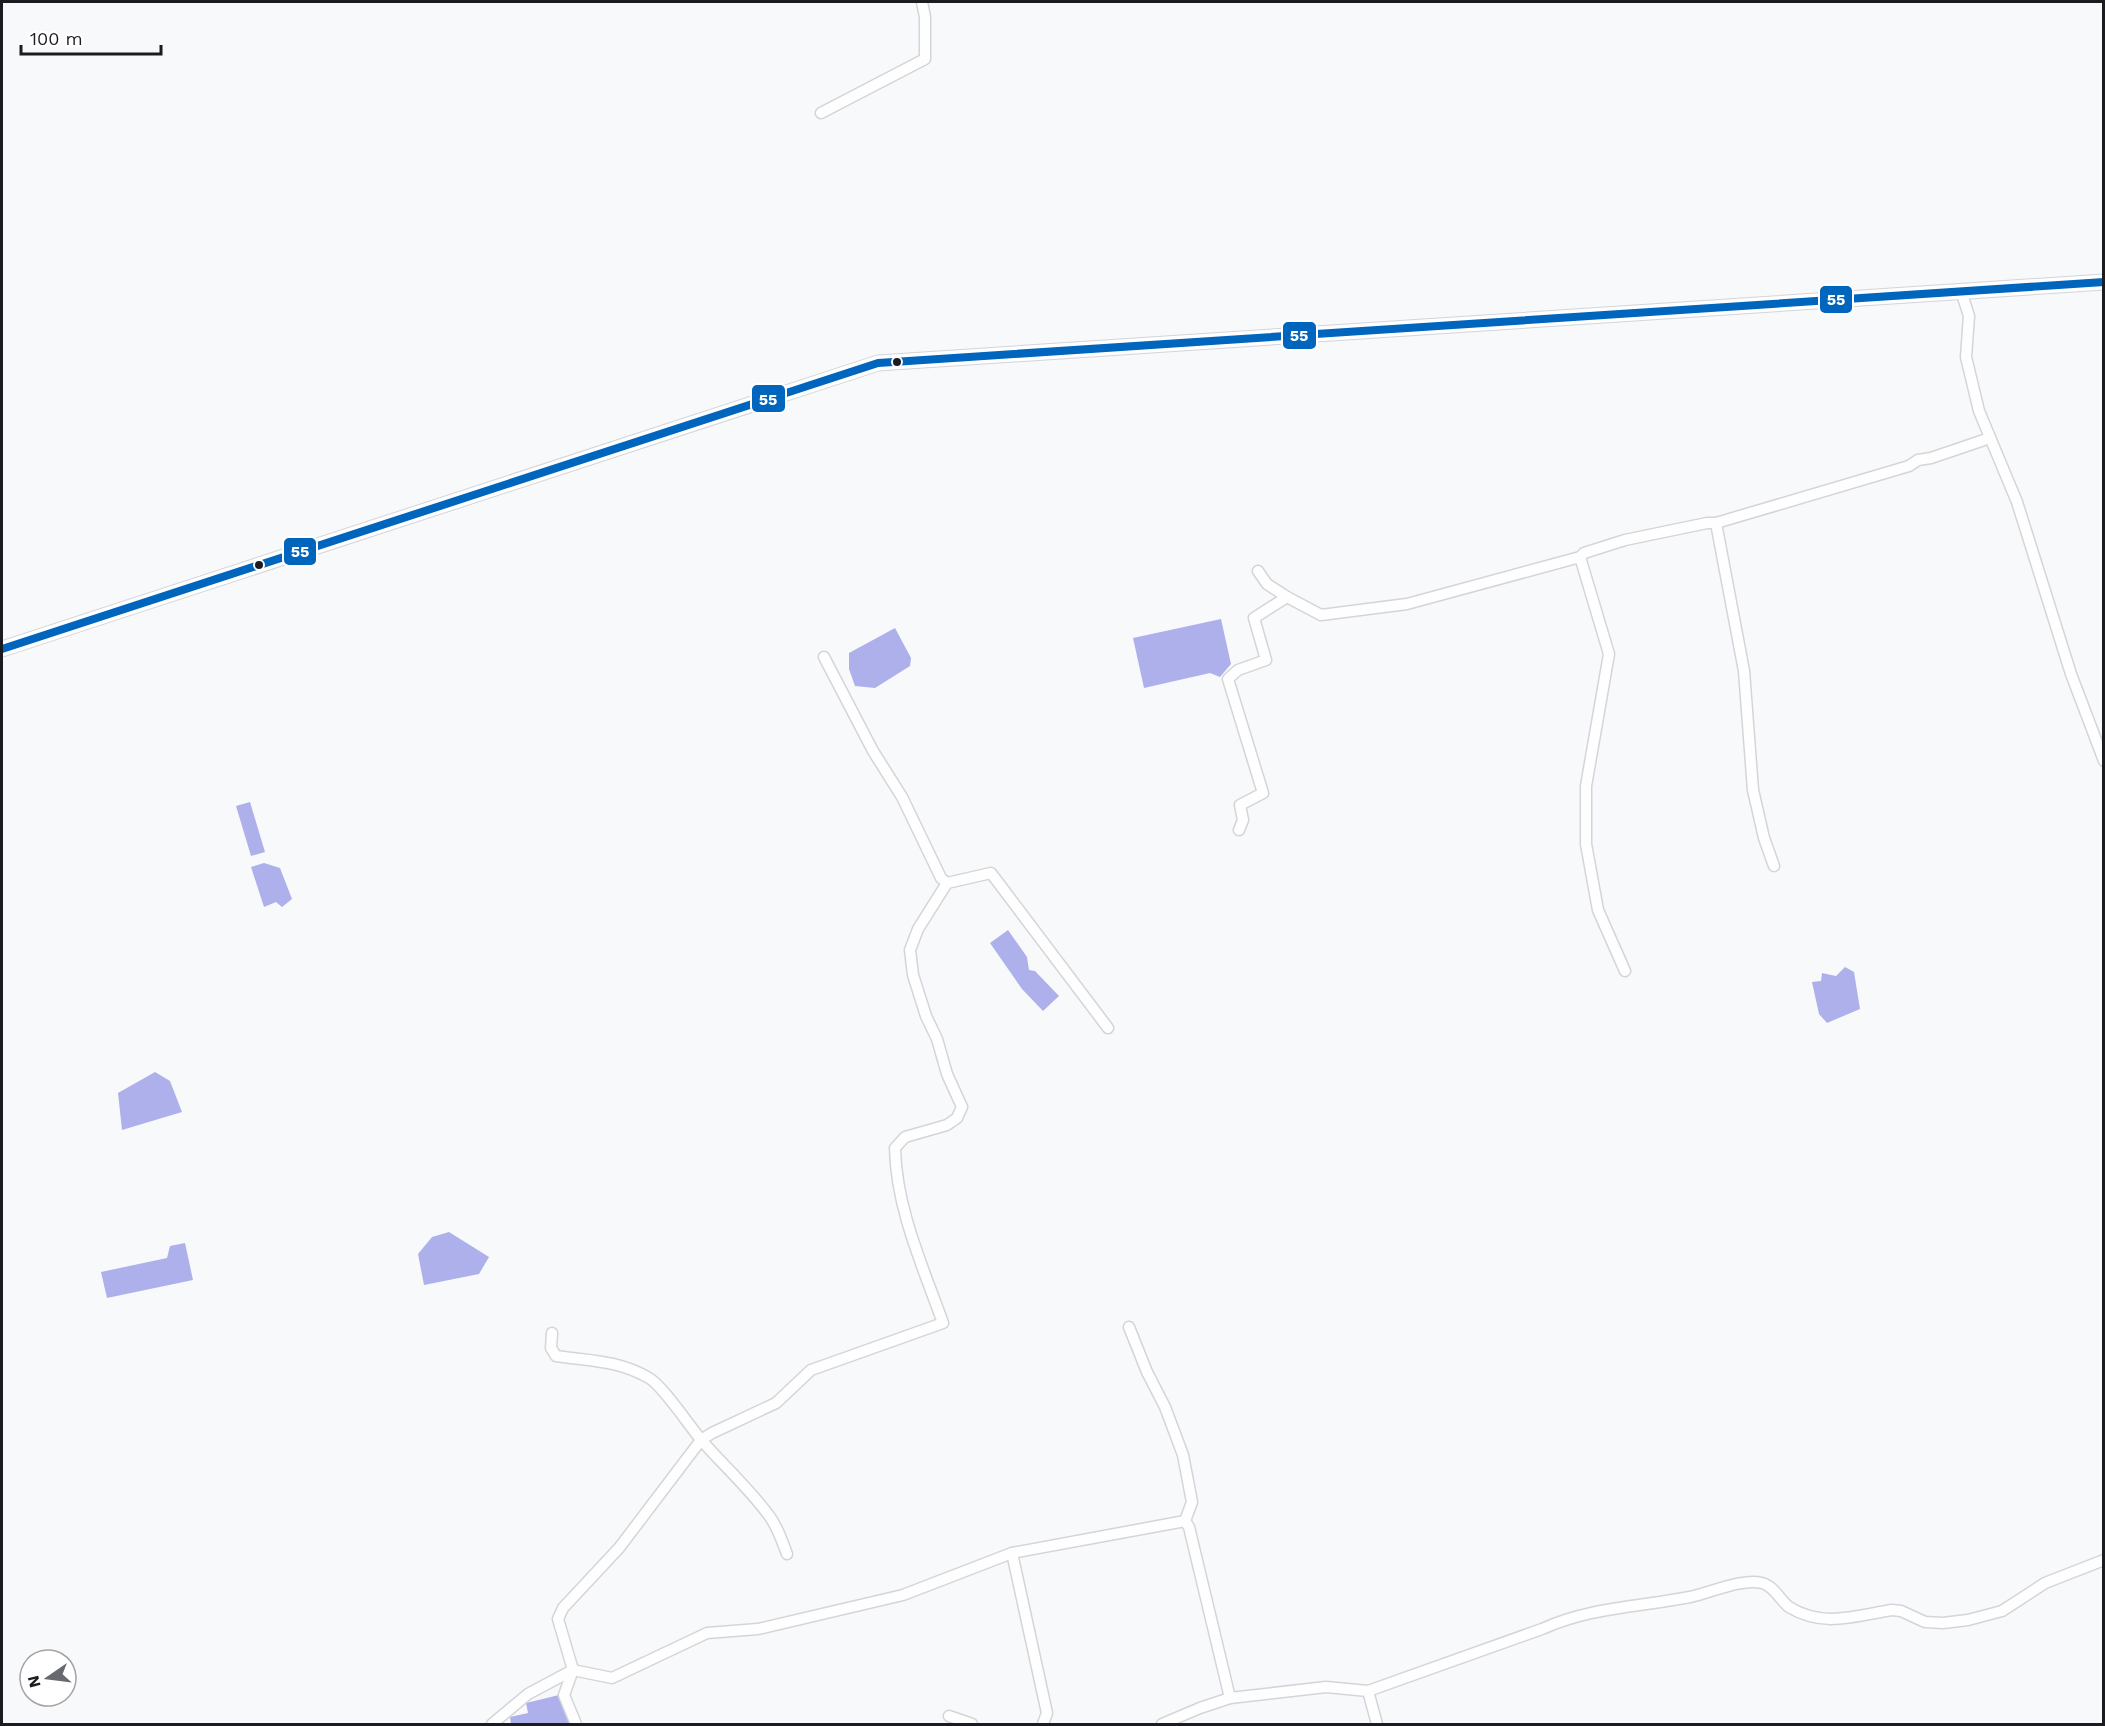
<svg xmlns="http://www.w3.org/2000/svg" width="2105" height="1726" viewBox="0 0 2105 1726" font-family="'Work Sans',sans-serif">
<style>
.water{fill:#aeb0eb}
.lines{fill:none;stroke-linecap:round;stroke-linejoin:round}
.street-casing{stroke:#d4d5d9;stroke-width:13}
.secondary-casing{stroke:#d4d5d9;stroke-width:17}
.street{stroke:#fefefe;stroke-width:10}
.secondary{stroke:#fefefe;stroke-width:15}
.bus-1-casing{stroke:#fff;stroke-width:12}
.bus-1{stroke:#0065bd;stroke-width:8}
.bus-dot{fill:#1b1b22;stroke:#fff;stroke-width:2}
.line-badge{stroke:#fff;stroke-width:2}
.badge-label{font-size:16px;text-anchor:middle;font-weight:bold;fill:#fff}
</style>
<rect width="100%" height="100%" fill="#f8f9fb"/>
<g class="water">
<polygon points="1221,619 1231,664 1220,677 1210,673 1144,688 1133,638"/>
<polygon points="895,628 911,658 910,666 875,688 855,686 849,669 849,653"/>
<polygon points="250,802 265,852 251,856 236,806"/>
<polygon points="264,863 280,868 292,899 282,907 276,902 264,907 251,867"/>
<polygon points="1008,930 1027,957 1029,970 1035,971 1059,996 1043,1011 1022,989 990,943"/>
<polygon points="1845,967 1854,972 1860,1009 1827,1023 1819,1014 1812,982 1821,981 1822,973 1836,976"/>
<polygon points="155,1072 170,1081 182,1112 122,1130 118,1093"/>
<polygon points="449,1232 489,1257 479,1274 424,1285 418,1254 432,1237"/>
<polygon points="185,1243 193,1280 107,1298 101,1272 167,1258 170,1246"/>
<polygon points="559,1695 574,1724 511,1724 510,1717 528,1713 526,1703"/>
</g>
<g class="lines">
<defs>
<g id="street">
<polyline points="821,113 925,59 925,17 922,2"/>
<polyline points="1961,291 1969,316 1966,357 1979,411 2017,502 2071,674 2104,761"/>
<polyline points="1716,523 1744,671 1753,790 1764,838 1774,866"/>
<polyline points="1580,557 1609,654 1586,786 1586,844 1598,910 1625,971"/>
<polyline points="1258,571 1267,584 1287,597 1321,615 1407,604 1580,557 1584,553 1625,540 1707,523 1716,523 1909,466 1918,460 1931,458 1984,440"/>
<polyline points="824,657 873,751 902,797 941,878 947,883"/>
<polyline points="1239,830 1243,820 1240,805 1263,793 1228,679 1238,670 1266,660 1254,618 1287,597"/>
<polyline points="1129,1327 1147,1372 1165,1407 1183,1455 1192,1502 1185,1521"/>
<path d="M552 1333 551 1348 556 1356C590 1361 618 1360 649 1378 663 1386 690 1427 702 1441 725 1467 750 1489 770 1517 778 1528 782 1541 787 1554"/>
<polyline points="1012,1553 1047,1713 1043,1724"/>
<polyline points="1368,1691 1377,1724"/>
<polyline points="949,1716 972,1724"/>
<polyline points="492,1724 528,1694 573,1670 612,1678 707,1633 758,1629 903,1595 1012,1553 1185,1521 1189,1527 1230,1698"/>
<path d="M576 1724 564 1695 573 1670 558 1619 563 1608 619 1548 701 1440 712 1433 776 1403 811 1370 943 1323C923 1267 896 1208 895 1148L905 1137 947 1125 957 1118 962 1107 947 1074 937 1039 926 1016 913 975 910 950 918 929 947 883 991 873 1108 1028"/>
<path d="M1162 1724 1200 1708 1230 1698 1326 1687 1368 1691 1542 1629C1591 1607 1639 1607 1690 1597 1710 1593 1742 1578 1762 1583 1774 1586 1780 1600 1789 1607 1823 1628 1855 1616 1892 1610L1901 1611 1925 1622 1943 1623 1968 1620 2002 1611 2045 1583 2104 1560"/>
</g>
<polyline id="secondary" points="2,649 878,363 2104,282"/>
</defs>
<use href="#street" class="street-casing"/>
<use href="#secondary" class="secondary-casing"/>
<use href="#street" class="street"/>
<use href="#secondary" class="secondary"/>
<defs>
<polyline id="bus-1" points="2,649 878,363 2104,282"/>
</defs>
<use href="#bus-1" class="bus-1-casing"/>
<use href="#bus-1" class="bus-1"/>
</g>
<g class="bus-dot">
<circle cx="897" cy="362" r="5"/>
<circle cx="259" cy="565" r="5"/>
</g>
<g class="line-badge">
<rect x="1819" y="285" width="34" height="29" rx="6" fill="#0065bd"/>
<rect x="1282" y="321" width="35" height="29" rx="6" fill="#0065bd"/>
<rect x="751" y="384" width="35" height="29" rx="6" fill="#0065bd"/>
<rect x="283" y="537" width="34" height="29" rx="6" fill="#0065bd"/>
</g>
<g class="badge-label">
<text x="1836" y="305">55</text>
<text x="1299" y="341">55</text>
<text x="768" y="405">55</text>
<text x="300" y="557">55</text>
</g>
<rect width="2105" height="1726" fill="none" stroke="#1b1b22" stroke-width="6"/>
<g transform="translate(48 1678) rotate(256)"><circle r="28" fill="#ffffff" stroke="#a4a4a7" stroke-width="1.5"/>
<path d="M0-4.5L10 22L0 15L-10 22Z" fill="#68696e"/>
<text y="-9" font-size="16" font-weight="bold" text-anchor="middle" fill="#1b1b22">N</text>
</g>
<path d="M21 45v9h140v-9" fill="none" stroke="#1b1b22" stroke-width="3"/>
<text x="30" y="45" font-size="18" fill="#1b1b22" stroke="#ffffff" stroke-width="4.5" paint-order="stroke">100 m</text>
</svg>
